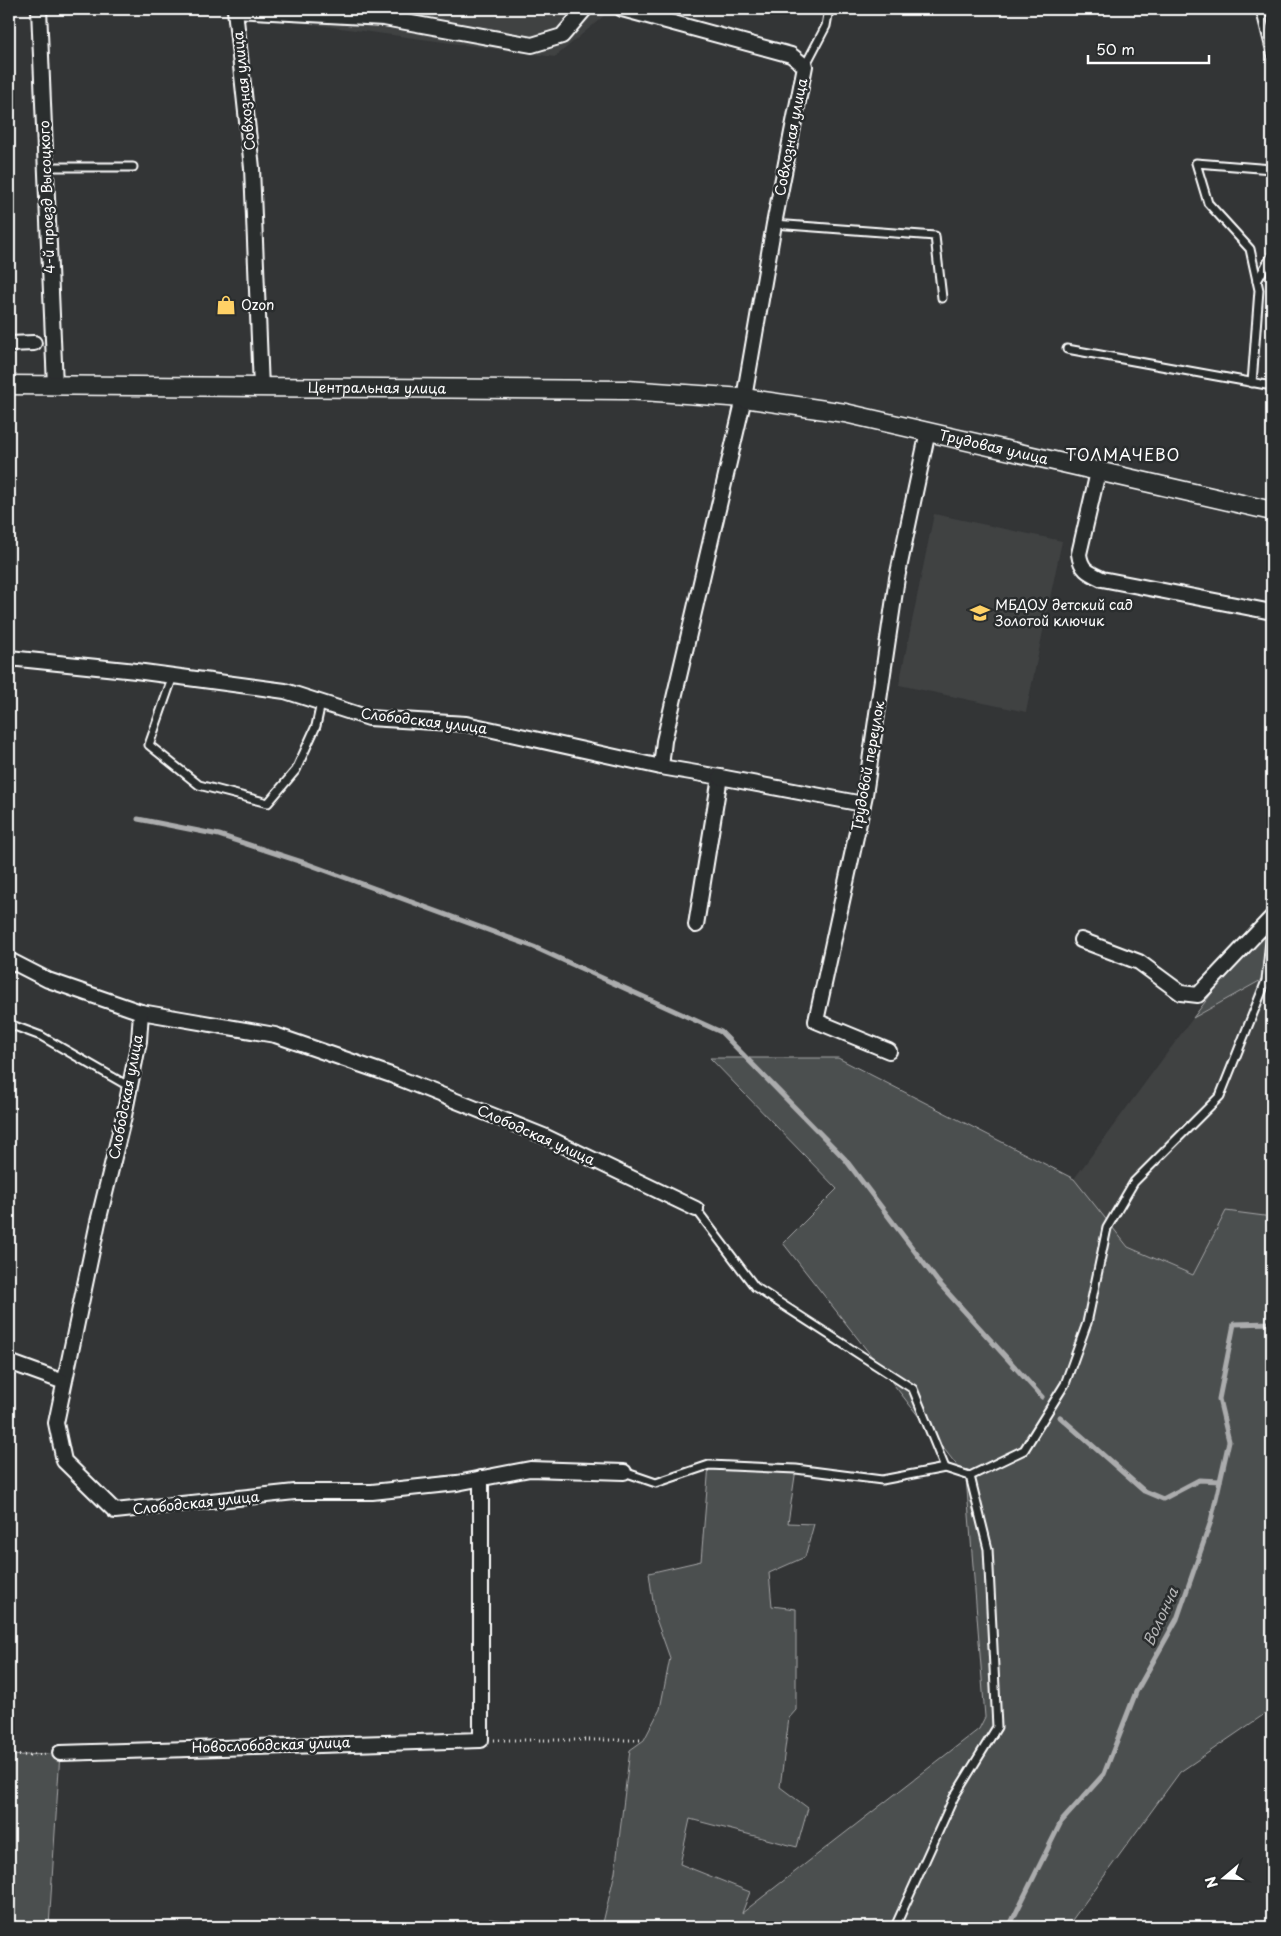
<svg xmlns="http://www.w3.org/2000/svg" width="1281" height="1936" viewBox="0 0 1281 1936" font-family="'Playpen Sans',sans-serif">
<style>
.built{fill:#404243}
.green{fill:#4c4f50;stroke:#a6a7a8}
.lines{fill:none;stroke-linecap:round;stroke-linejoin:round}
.stream{stroke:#abacad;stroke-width:5}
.service-casing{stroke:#fff;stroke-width:11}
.minor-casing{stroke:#fff;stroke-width:18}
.tertiary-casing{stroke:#fff;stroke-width:21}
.path{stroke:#fff;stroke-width:3;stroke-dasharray:1 4;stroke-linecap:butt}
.service{stroke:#2a2d2e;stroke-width:7}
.minor{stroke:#2a2d2e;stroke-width:14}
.tertiary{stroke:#2a2d2e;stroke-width:18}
.labels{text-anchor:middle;stroke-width:5;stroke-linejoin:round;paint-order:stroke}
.street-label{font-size:14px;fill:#fff;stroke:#2a2d2e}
.poi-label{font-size:14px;fill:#fff;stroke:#2a2d2e;text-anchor:start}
.water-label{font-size:15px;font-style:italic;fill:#b2b3b4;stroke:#2a2d2e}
.quarter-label{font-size:16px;letter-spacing:1px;fill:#fff;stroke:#2a2d2e}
</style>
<rect width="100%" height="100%" fill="#333536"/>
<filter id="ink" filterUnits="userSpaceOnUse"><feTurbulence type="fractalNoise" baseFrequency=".02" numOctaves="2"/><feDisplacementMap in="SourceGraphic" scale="10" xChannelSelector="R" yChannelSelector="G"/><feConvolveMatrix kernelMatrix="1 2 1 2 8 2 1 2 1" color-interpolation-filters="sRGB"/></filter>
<g filter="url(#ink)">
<g class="built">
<polygon points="200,9 612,9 555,57"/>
<polygon points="934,514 1062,541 1026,712 899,685"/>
<polygon points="1272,974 1272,1217 1226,1211 1193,1275 1128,1248 1074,1179 1193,1018"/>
</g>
<g class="green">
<polygon points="1257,933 1272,935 1272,974 1193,1018"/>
<polygon points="710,1058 838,1058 1074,1179 1128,1247 1193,1275 1226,1211 1272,1217 1272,1709 1180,1772 1067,1927 602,1927 615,1872 630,1750 644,1740 660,1709 670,1658 655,1616 649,1573 701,1561 709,1465 796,1469 788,1523 814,1524 805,1557 769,1573 772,1606 796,1609 796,1710 789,1718 780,1787 808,1808 797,1847 690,1819 680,1864 750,1892 742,1913 979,1729 985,1717 966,1477 783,1243 837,1189"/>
<polygon points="60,1753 49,1927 9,1927 9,1756"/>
<polygon points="489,1919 578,1927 486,1927"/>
</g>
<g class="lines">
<g class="stream">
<polyline points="138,819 219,835 308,864 534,947 721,1032 845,1159 938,1282 1042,1397"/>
<polyline points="1060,1417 1144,1491 1163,1499 1199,1480 1220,1481"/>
<polyline points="1009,1927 1061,1822 1104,1774 1136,1692 1177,1619 1211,1521 1229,1441 1219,1399 1234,1324 1272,1323"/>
</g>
<defs>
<g id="service">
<polyline points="1260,9 1272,57"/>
<polyline points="805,66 826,26 829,9"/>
<polyline points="46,167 133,167"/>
<polyline points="774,224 935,236 942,298"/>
<polyline points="1257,281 1272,255"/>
<polyline points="1067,349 1272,386"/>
<polyline points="1252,383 1259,290 1250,249 1208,203 1196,163 1272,169"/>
<polyline points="173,676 149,745 199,785 268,803 296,770 316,726 321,703"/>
<polyline points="9,1024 41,1036 130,1087"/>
<polyline points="696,1209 755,1287 913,1389 945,1468"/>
<polyline points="624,1472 656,1483 709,1465 796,1469 882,1480 945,1468 970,1476 1024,1450 1065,1384 1087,1323 1107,1228 1134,1182 1220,1096 1266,981 1272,919"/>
<polyline points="895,1927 954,1797 997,1727 988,1549 970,1476"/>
</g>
<g id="minor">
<polyline points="39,9 55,386"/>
<polyline points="622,9 791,55 805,66 774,224 744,398 664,741 661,767 720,777 696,925"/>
<polyline points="9,344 34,343"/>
<polyline points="261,388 252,168 235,10 384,18 532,45 562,36 585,9"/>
<path d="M1098 472 1079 554C1081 570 1089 573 1102 579L1272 612"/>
<polyline points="9,658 136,671 285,691 369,718 466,724 661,767"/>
<polyline points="720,777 863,804"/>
<polyline points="1081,940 1139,962 1181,993 1198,995 1272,917"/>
<polyline points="9,960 48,980 141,1012 275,1035 391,1075 544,1136 696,1209"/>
<polyline points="141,1012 139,1041 124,1116 98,1222 56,1423 64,1461 115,1511 295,1492 372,1492 457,1483 530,1469 624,1472"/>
<polyline points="889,1051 816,1021 865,795 897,578 928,431"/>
<polyline points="9,1362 64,1382"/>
<polyline points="60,1753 481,1740 481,1478"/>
</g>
<g id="tertiary">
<path id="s1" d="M9 385 627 390 744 398 845 413 1272 511"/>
</g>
</defs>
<use href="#service" class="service-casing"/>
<use href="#minor" class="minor-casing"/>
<use href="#tertiary" class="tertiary-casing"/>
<g class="path">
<polyline points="494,1740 644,1740"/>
<polyline points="9,1756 48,1754"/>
</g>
<use href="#service" class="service"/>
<use href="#minor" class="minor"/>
<use href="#tertiary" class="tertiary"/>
</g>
</g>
<defs>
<symbol id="shop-bare" viewBox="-9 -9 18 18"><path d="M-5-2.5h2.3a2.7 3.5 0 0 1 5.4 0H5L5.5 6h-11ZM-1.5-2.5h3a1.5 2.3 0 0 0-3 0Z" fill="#ffd166" stroke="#2a2d2e" stroke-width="2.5" paint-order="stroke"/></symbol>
<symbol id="school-bare" viewBox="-9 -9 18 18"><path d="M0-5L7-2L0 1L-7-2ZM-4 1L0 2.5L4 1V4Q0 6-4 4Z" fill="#ffd166" stroke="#2a2d2e" stroke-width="2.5" paint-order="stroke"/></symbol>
</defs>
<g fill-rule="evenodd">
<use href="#shop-bare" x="212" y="291" width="28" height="28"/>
<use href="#school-bare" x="966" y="599" width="28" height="28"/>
</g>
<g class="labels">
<g class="street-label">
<text transform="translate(244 91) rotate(-96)" y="5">Совхозная улица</text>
<text transform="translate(791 137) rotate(-79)" y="5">Совхозная улица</text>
<text transform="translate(47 197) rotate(-92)" y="5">4-й проезд Высоцкого</text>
<text dy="5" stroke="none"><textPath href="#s1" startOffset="368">Центральная улица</textPath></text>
<text dy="5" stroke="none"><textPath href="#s1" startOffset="990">Трудовая улица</textPath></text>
<text transform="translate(424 721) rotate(7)" y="5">Слободская улица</text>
<text transform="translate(868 766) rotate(-80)" y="5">Трудовой переулок</text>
<text transform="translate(126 1097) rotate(-79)" y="5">Слободская улица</text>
<text transform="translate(536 1135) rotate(24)" y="5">Слободская улица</text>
<text transform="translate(196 1503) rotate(-6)" y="5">Слободская улица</text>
<text transform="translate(271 1745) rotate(-2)" y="5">Новослободская улица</text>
</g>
<g class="poi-label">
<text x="241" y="310">Ozon</text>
<text x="995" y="610">МБДОУ детский сад<tspan x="995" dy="16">Золотой ключик</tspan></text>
</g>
<g class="water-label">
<text transform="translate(1161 1617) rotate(-65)" y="5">Волонча</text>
</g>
<g class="quarter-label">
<text x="1123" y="461">ТОЛМАЧЕВО</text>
</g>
</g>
<rect width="1281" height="1936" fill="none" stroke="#2a2d2e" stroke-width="30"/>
<rect x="15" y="15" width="1251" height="1906" fill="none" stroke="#fff" stroke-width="2" filter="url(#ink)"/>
<g transform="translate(1224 1878) rotate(251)" stroke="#2a2d2e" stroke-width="4" paint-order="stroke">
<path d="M0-4L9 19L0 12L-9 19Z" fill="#ffffff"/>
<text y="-8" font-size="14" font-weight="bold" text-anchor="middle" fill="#ffffff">N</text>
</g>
<path d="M1088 55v8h121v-8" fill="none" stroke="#ffffff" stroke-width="2.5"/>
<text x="1096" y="55" font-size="15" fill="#ffffff" stroke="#2a2d2e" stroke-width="4" paint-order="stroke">50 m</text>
</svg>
